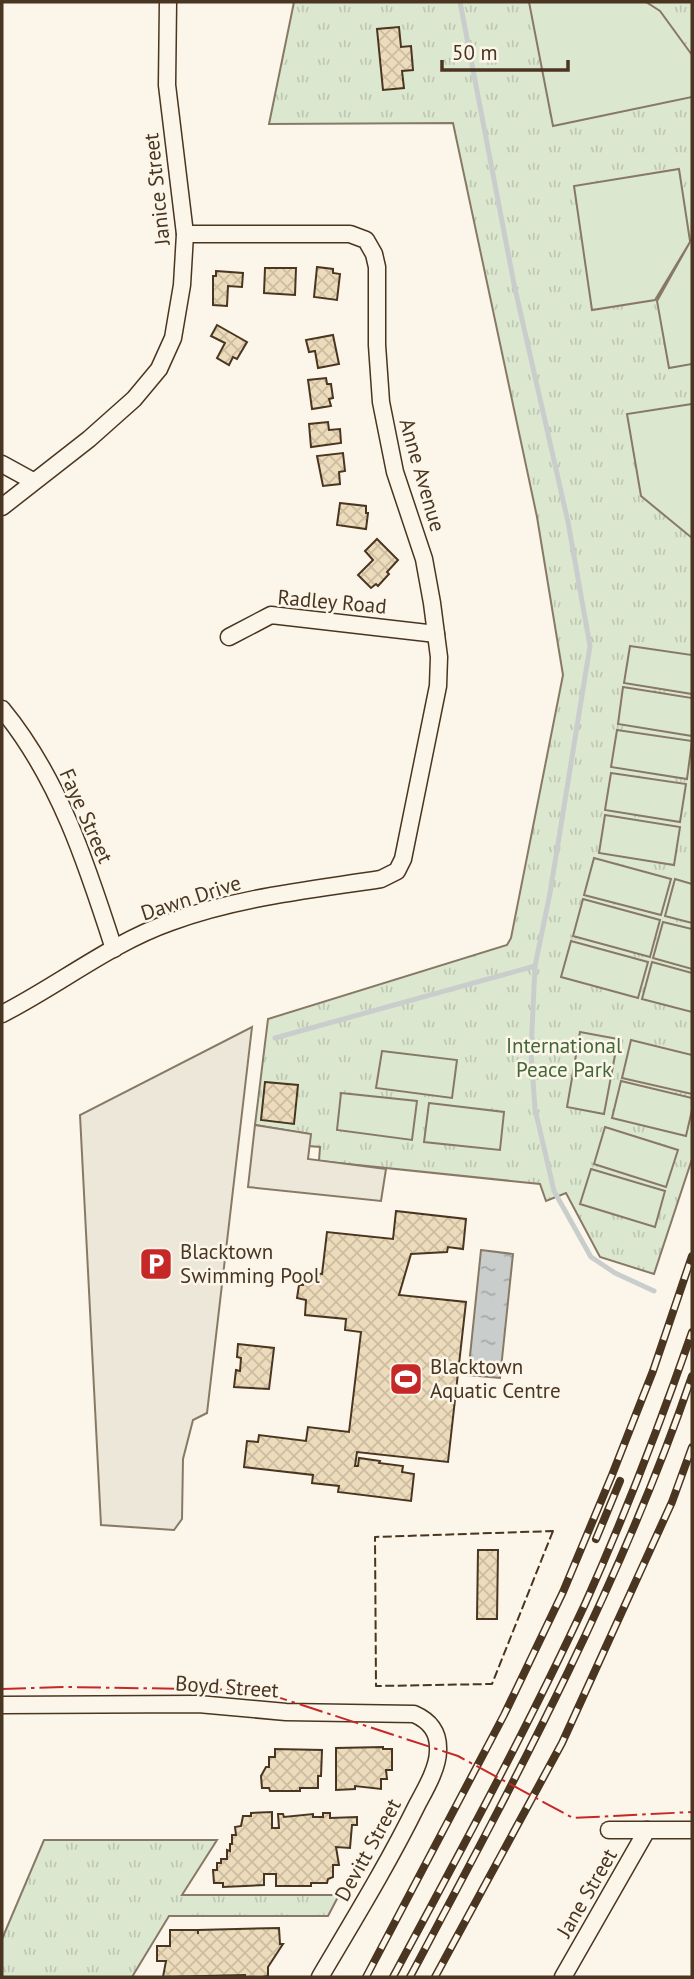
<svg xmlns="http://www.w3.org/2000/svg" width="694" height="1979" viewBox="0 0 694 1979" font-family="'PT Sans',sans-serif">
<style>
.grass{fill:url(#grass-tufts);stroke:#887966;stroke-width:2}
.pitch{fill:#dce7d0;stroke:#887966;stroke-width:2}
.parking{fill:#ede7d9;stroke:#887966;stroke-width:2}
.water{fill:url(#water-ripples);stroke:#887966;stroke-width:2}
.lines{fill:none;stroke-linecap:round;stroke-linejoin:round}
.stream{stroke:#c9cecd;stroke-width:5}
.building{fill:url(#building-cross-hatch);stroke:#4a3520;stroke-width:2}
.street-casing{stroke:#4a3520;stroke-width:19}
.street{stroke:#fbf6e9;stroke-width:16}
.rail-casing{stroke:#4a3520;stroke-width:8}
.rail{stroke:#fbf6e9;stroke-width:5;stroke-dasharray:16;stroke-linecap:butt}
.fence{stroke:#4a3520;stroke-width:2;stroke-dasharray:9 3.5;stroke-linecap:butt}
.power{stroke:#c62828;stroke-width:2;stroke-dasharray:24 5 3.5 5;stroke-linecap:butt}
.labels{text-anchor:middle;stroke-width:5;stroke-linejoin:round;paint-order:stroke}
.street-label{font-size:21px;fill:#4a3520;stroke:#fbf6e9}
.park-label{font-size:21px;fill:#436837;stroke:#fbf6e9}
.poi-label{font-size:21px;fill:#4a3520;stroke:#fbf6e9;text-anchor:start}
</style>
<defs>
<pattern id="grass-tufts" width="24" height="20" patternUnits="userSpaceOnUse" patternTransform="scale(1.75)"><rect width="24" height="20" fill="#dce7d0"/><path d="M3 7l-1-3M5 7V3M7 7l1-3M15 17l-1-3M17 17v-4M19 17l1-3" fill="none" stroke="#bec7b2"/></pattern>
<pattern id="water-ripples" width="26" height="14" patternUnits="userSpaceOnUse" patternTransform="scale(1.75)"><rect width="26" height="14" fill="#c9cecd"/><path d="M2 4q2-2 4 0t4 0M15 11q2-2 4 0t4 0" fill="none" stroke="#a5a8a6"/></pattern>
<pattern id="building-cross-hatch" width="8" height="8" patternUnits="userSpaceOnUse" patternTransform="scale(1.75)"><rect width="8" height="8" fill="#ecdcbc"/><path d="M0 0l8 8M0 8l8-8" fill="none" stroke="#ccbda1"/></pattern>
</defs>
<rect width="100%" height="100%" fill="#fbf6e9"/>
<g class="grass">
<polygon points="294,2 692,2 692,1159 654,1274 600,1257 566,1193 546,1201 540,1184 319,1161 320,1147 309,1146 310,1134 255,1125 268,1019 507,945 511,938 563,675 537,517 453,123 269,124"/>
<polygon points="44,1840 217,1840 182,1895 339,1895 328,1916 169,1916 132,1977 2,1977 2,1939"/>
</g>
<g class="pitch">
<polygon points="529,2 646,2 660,11 692,55 692,97 553,126"/>
<polygon points="679,169 690,241 692,241 692,364 669,368 657,301 690,242 655,300 592,310 574,186"/>
<polygon points="692,404 692,538 641,496 627,414"/>
<polygon points="630,646 692,655 692,694 624,683"/>
<polygon points="623,687 692,698 692,736 618,724"/>
<polygon points="617,730 692,741 687,779 611,767"/>
<polygon points="611,773 686,784 680,822 605,810"/>
<polygon points="605,815 680,827 674,865 599,853"/>
<polygon points="594,858 671,879 661,915 584,895"/>
<polygon points="675,879 692,884 692,923 665,916"/>
<polygon points="583,899 660,920 650,957 573,936"/>
<polygon points="663,922 692,929 692,969 653,958"/>
<polygon points="571,941 648,962 638,998 561,977"/>
<polygon points="652,962 692,973 692,1012 642,999"/>
<polygon points="580,1032 618,1039 604,1114 567,1107"/>
<polygon points="631,1040 692,1055 692,1094 622,1078"/>
<polygon points="382,1051 457,1060 452,1098 376,1088"/>
<polygon points="621,1081 692,1098 692,1110 686,1136 612,1118"/>
<polygon points="341,1093 417,1101 412,1140 337,1130"/>
<polygon points="429,1103 504,1112 500,1150 424,1142"/>
<polygon points="605,1127 678,1150 666,1187 594,1164"/>
<polygon points="591,1169 665,1191 655,1227 580,1204"/>
</g>
<g class="parking">
<polygon points="252,1027 207,1413 193,1420 183,1459 182,1519 174,1530 101,1525 80,1115"/>
<polygon points="255,1125 311,1134 308,1159 386,1169 381,1201 248,1187"/>
</g>
<polygon class="water" points="481,1250 513,1254 500,1378 468,1375"/>
<g class="lines">
<g class="stream">
<polyline points="460,2 514,284 568,522 590,646 550,893 535,966 531,1052 535,1109 554,1191 591,1257 615,1273 654,1291"/>
<polyline points="275,1038 535,966"/>
</g>
</g>
<g class="building">
<polygon points="399,27 401,47 411,46 413,70 402,71 404,88 383,90 377,29"/>
<polygon points="317,267 333,269 333,273 340,274 337,300 314,297"/>
<polygon points="265,268 296,268 295,295 264,293"/>
<polygon points="216,271 243,273 242,287 228,286 227,306 213,305 213,276 216,276"/>
<polygon points="217,325 247,342 237,359 233,357 229,365 217,358 225,343 211,336"/>
<polygon points="333,335 339,364 318,368 315,351 309,352 306,340"/>
<polygon points="326,378 327,384 331,384 333,398 329,399 331,406 312,409 308,380"/>
<polygon points="328,422 329,430 340,429 341,443 311,447 309,424"/>
<polygon points="343,453 345,471 339,472 340,484 323,486 317,456"/>
<polygon points="340,503 366,506 366,513 368,513 366,529 337,525"/>
<polygon points="377,539 398,560 387,572 389,574 378,586 376,584 371,588 358,575 373,560 365,551"/>
<polygon points="265,1082 298,1085 294,1124 261,1120"/>
<polygon points="396,1211 466,1219 463,1249 448,1247 447,1252 411,1254 399,1295 466,1302 448,1462 357,1452 355,1466 358,1466 359,1458 380,1461 379,1463 403,1466 402,1472 414,1474 411,1501 338,1492 339,1486 312,1483 313,1475 244,1467 247,1441 258,1442 259,1435 306,1441 308,1427 349,1432 361,1332 345,1330 346,1319 305,1315 306,1300 297,1298 299,1285 303,1285 305,1272 322,1274 327,1232 393,1239"/>
<polygon points="238,1344 274,1348 269,1389 234,1387 236,1370 240,1371 241,1358 237,1357"/>
<polygon points="478,1550 498,1550 497,1619 477,1619"/>
<polygon points="383,1747 383,1749 392,1749 392,1770 386,1770 387,1779 381,1779 381,1789 355,1786 355,1789 336,1790 336,1748"/>
<polygon points="275,1749 322,1750 321,1776 318,1776 318,1788 300,1788 300,1791 270,1791 269,1788 262,1788 261,1776 266,1767 269,1767 269,1757 275,1757"/>
<polygon points="272,1812 272,1828 279,1828 278,1814 283,1814 284,1817 313,1814 313,1817 323,1817 323,1813 330,1813 330,1818 357,1817 357,1825 352,1825 350,1848 336,1847 339,1865 333,1865 333,1877 328,1879 327,1883 311,1883 311,1886 276,1886 276,1874 264,1874 264,1885 223,1887 223,1883 214,1883 213,1870 217,1870 217,1863 221,1863 221,1859 227,1859 227,1850 230,1851 230,1844 232,1844 232,1835 236,1835 235,1827 241,1826 243,1816 251,1816 251,1813"/>
<polygon points="279,1928 280,1944 283,1944 268,1967 268,1976 263,1977 245,1977 245,1975 163,1977 166,1961 157,1961 157,1946 170,1946 170,1930 198,1930 198,1934 198,1930"/>
</g>
<g class="lines">
<defs>
<g id="street">
<polyline points="2,464 33,481"/>
<polyline points="2,507 89,439 134,399 159,369 173,338 182,285 185,234 167,85 168,2"/>
<polyline points="229,637 271,615 436,634"/>
<path d="M2 709C59 778 87 865 114 949"/>
<path d="M2 1014C59 985 111 943 171 922 239 897 311 890 381 879L397 871 403 859 438 686 439 657 432 603 424 559 395 472 381 402 377 345V267L374 254 366 240 350 234H185"/>
<path d="M2 1705 198 1704 286 1712 414 1714C430 1721 439 1732 438 1751 438 1768 425 1790 417 1805 388 1864 353 1921 320 1977"/>
<polyline points="609,1830 692,1830"/>
<polyline points="563,1977 647,1830"/>
</g>
</defs>
<use href="#street" class="street-casing"/>
<use href="#street" class="street"/>
<defs>
<g id="rail">
<polyline points="596,1539 620,1481"/>
<polyline points="366,1977 504,1715 563,1592 612,1475 653,1371 692,1256"/>
<path d="M393 1977C459 1854 526 1731 585 1604 625 1515 660 1424 692 1332"/>
<path d="M410 1977C514 1782 620 1586 692 1376"/>
<polyline points="435,1977 562,1743 672,1502 692,1447"/>
</g>
</defs>
<use href="#rail" class="rail-casing"/>
<use href="#rail" class="rail"/>
<polygon class="fence" points="553,1531 492,1684 376,1686 375,1537"/>
<polyline class="power" points="2,1689 64,1687 256,1690 458,1756 573,1818 692,1812"/>
</g>
<defs>
<symbol id="parking-square" viewBox="-11 -11 22 22"><rect x="-9" y="-9" width="18" height="18" rx="4" fill="#c62828" stroke="#fbf6e9"/><path d="M-3.5-5.5H1a3.5 3.5 0 0 1 0 7H-1V5.5H-3.5ZM-1-3.4V-.6H.8a1.4 1.4 0 0 0 0-2.8Z" fill="#fff"/></symbol>
<symbol id="stadium-square" viewBox="-11 -11 22 22"><rect x="-9" y="-9" width="18" height="18" rx="4" fill="#c62828" stroke="#fbf6e9"/><path d="M0-5a6.5 5 0 1 0 0 10a6.5 5 0 1 0 0-10ZM-3.5-1.8h7v3.6h-7Z" fill="#fff"/></symbol>
</defs>
<g fill-rule="evenodd">
<use href="#parking-square" x="137" y="1245" width="38" height="38"/>
<use href="#stadium-square" x="387" y="1360" width="38" height="38"/>
</g>
<g class="labels">
<g class="street-label">
<text transform="translate(157 189) rotate(-96)" y="7">Janice Street</text>
<text transform="translate(422 475) rotate(74)" y="7">Anne Avenue</text>
<text transform="translate(332 602) rotate(5)" y="7">Radley Road</text>
<text transform="translate(86 816) rotate(66)" y="7">Faye Street</text>
<text transform="translate(191 898) rotate(-18)" y="7">Dawn Drive</text>
<text transform="translate(227 1687) rotate(4)" y="7">Boyd Street</text>
<text transform="translate(368 1850) rotate(-61)" y="7">Devitt Street</text>
<text transform="translate(587 1893) rotate(-60)" y="7">Jane Street</text>
</g>
<g class="park-label">
<text x="564" y="1053">International<tspan x="564" dy="24">Peace Park</tspan></text>
</g>
<g class="poi-label">
<text x="180" y="1259">Blacktown<tspan x="180" dy="24">Swimming Pool</tspan></text>
<text x="430" y="1374">Blacktown<tspan x="430" dy="24">Aquatic Centre</tspan></text>
</g>
</g>
<rect width="694" height="1979" fill="none" stroke="#4a3520" stroke-width="7"/>
<path d="M442 60v10h126v-10" fill="none" stroke="#4a3520" stroke-width="3.5"/>
<text x="452" y="60" font-size="21" fill="#4a3520" stroke="#fbf6e9" stroke-width="5" paint-order="stroke">50 m</text>
</svg>
